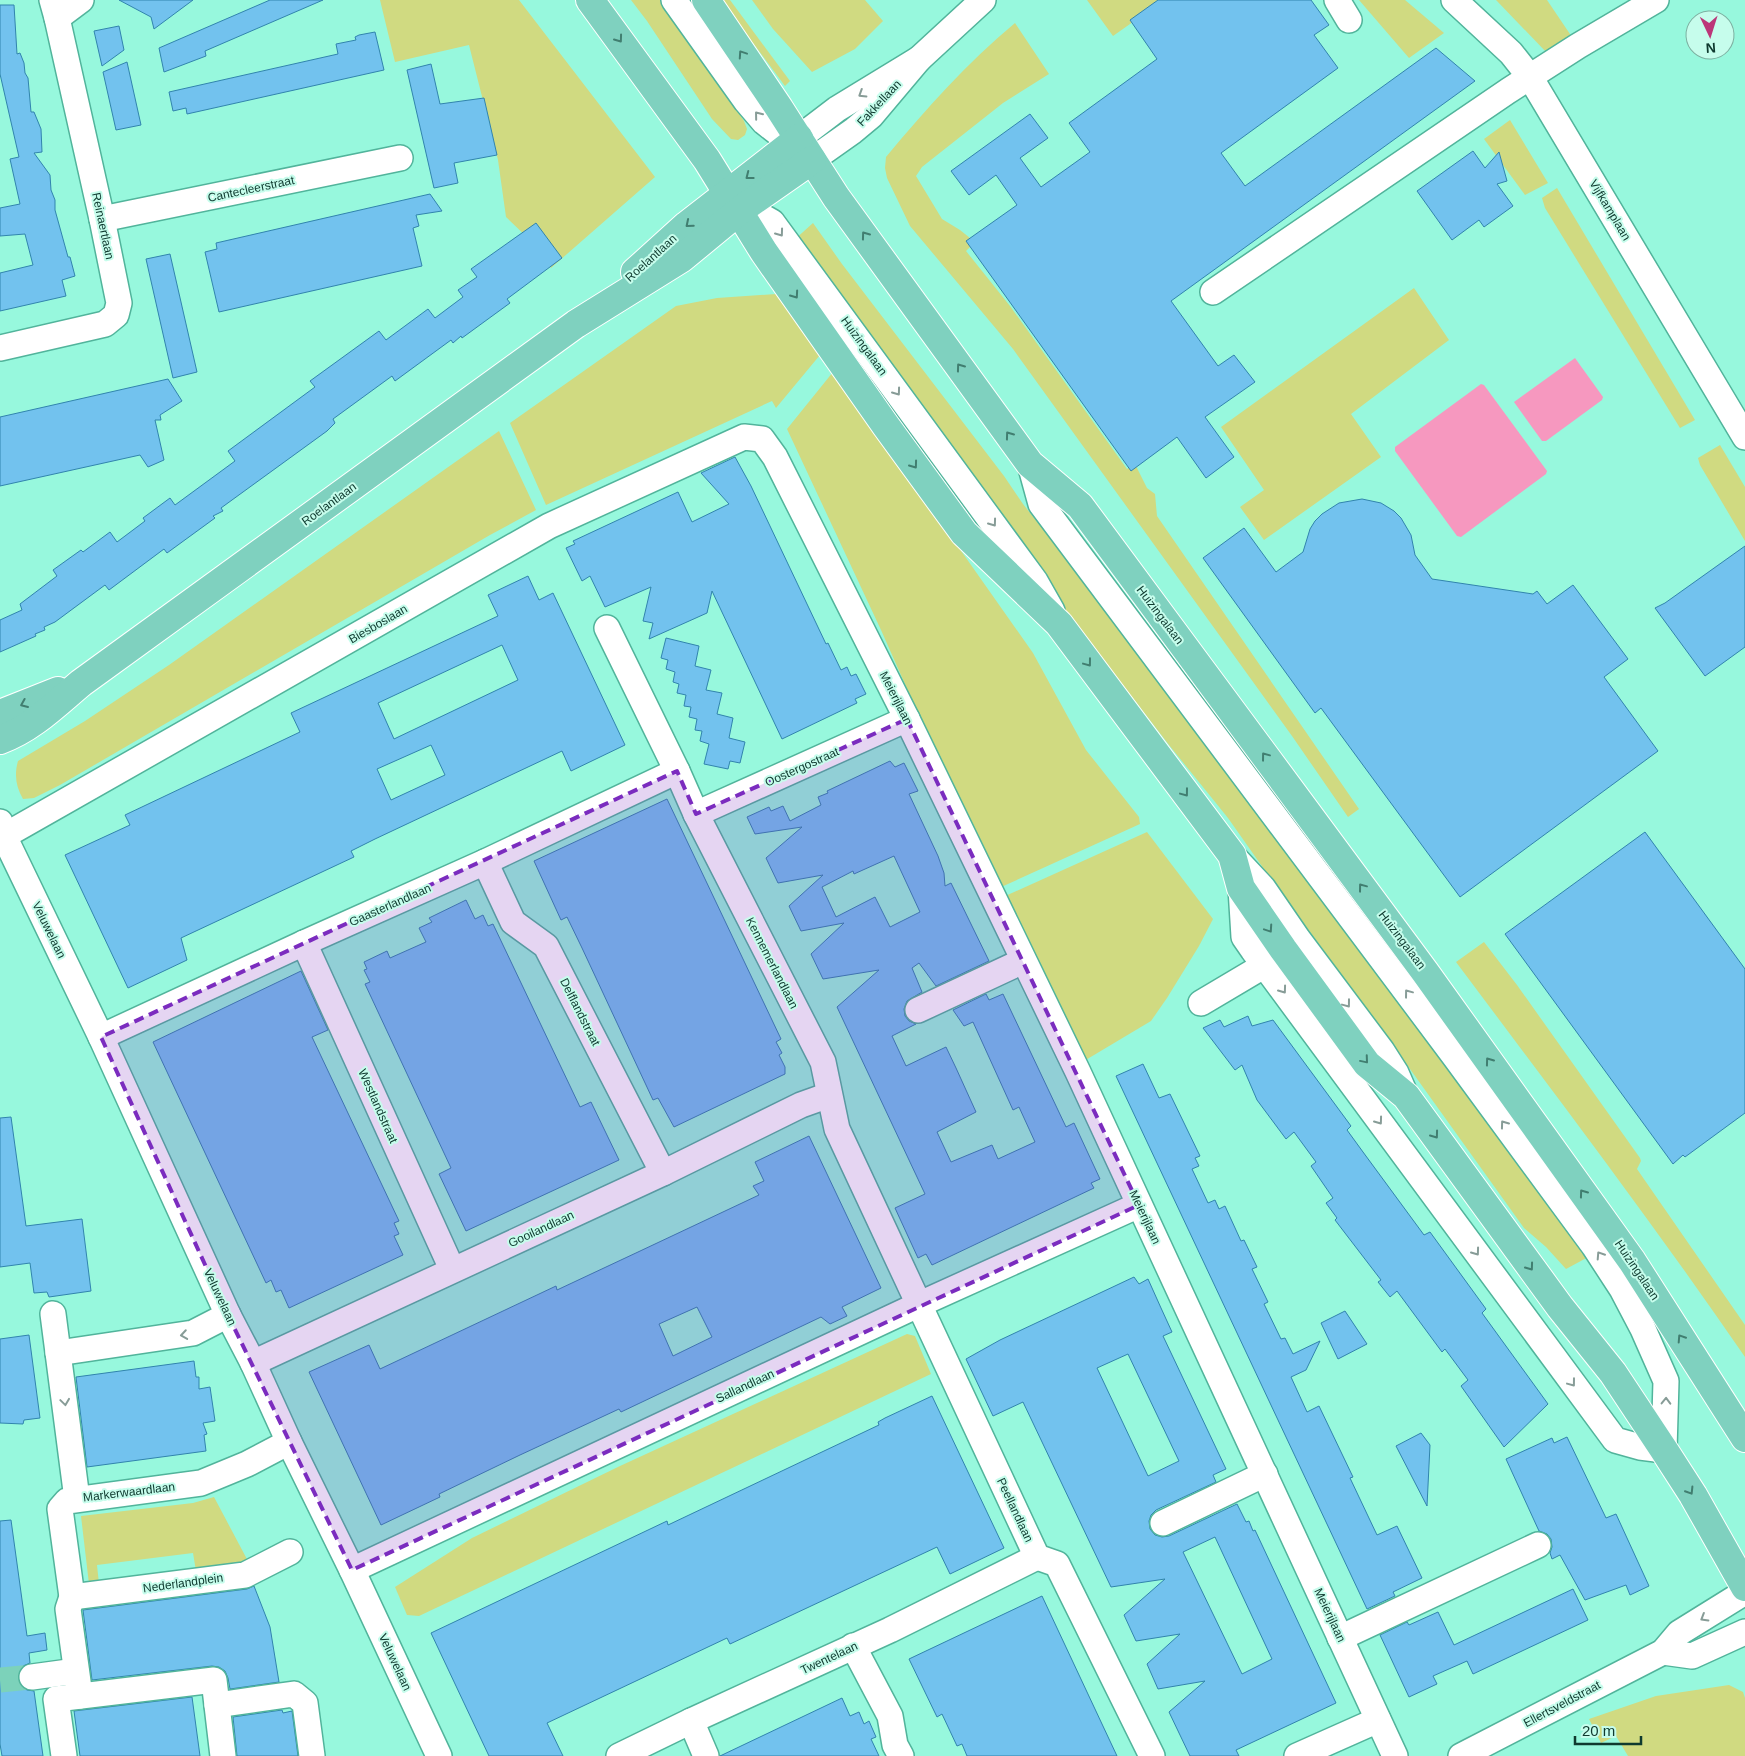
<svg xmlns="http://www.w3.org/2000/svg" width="1745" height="1756" viewBox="0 0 1745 1756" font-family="Helvetica,sans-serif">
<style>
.green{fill:#d0da81}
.water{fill:#f698bf}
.building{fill:#72c2ee;stroke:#3184ad;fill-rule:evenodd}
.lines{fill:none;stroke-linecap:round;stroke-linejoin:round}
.minor-tunnel{stroke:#7cd2ba;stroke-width:25;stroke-dasharray:25 12;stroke-linecap:butt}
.minor-casing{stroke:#51b49b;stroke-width:28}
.major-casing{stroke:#fff;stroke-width:30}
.minor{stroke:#fff;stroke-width:25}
.major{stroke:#7fd1bf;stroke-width:28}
.oneway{stroke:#417e70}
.oneway2{stroke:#879c97}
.marked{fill:#7b2cbf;fill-opacity:0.2;stroke:#7b2cbf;stroke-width:4;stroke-dasharray:10 6;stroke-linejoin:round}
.labels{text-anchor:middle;stroke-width:4;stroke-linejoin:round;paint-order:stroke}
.street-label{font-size:12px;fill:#0f3a2f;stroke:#c6fdec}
</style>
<rect width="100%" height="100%" fill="#97f8dd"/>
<g class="green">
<polygon points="380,0 519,0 655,177 551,268 531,241 506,217 498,160 469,45 395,62"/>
<polygon points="631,0 662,0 744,121 747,129 745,135 738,140 731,139 712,119 647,21"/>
<polygon points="721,0 730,0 790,81 785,86"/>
<polygon points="752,0 865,0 883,21 855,49 812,72 773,29"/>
<polygon points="1087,0 1164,0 1113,36"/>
<polygon points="1359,0 1405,0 1444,33 1409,58"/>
<polygon points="1496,0 1547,0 1574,40 1548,54"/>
<path d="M1015 23 1049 74 1003 103 922 167 916 176 942 219 960 230 975 242 966 251 1010 306 1127 469 1135 464 1147 488 1155 494 1157 516 1359 809 1348 817 1292 736 1013 349 910 226 887 178 885 168 886 157C926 109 967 63 1015 23Z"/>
<polygon points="1510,120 1548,183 1525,195 1484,139"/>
<polygon points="1557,188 1695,420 1680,428 1545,208 1542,198"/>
<polygon points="813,223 842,264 1004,476 1023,504 1212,742 1592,1255 1566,1269 1546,1247 1524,1228 1377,1023 1266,872 1228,818 1169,745 1027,560 793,241"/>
<polygon points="1414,288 1449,340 1351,414 1381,457 1264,540 1240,507 1264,490 1221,427"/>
<polygon points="776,294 820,355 776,408 772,401 546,505 510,423 676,306 717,298"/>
<polygon points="833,372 876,430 1033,653 1086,750 1139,817 1140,824 999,888 939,761 881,630 787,429"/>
<path d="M499 431 536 510 490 535 60 785 34 798 23 799C16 787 14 775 18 761L85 721 169 665Z"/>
<polygon points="1720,445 1745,487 1745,541 1700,465 1698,458"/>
<polygon points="1147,832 1213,919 1199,946 1167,998 1151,1021 1084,1061 1003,897"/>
<path d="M1484 942 1517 985 1640 1158 1641 1161 1637 1169 1745 1325V1357C1653 1223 1554 1093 1456 962Z"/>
<polygon points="907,1334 915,1336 931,1374 419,1616 407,1615 395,1587 472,1538 620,1466"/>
<polygon points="214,1497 249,1563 196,1571 193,1553 97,1565 99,1584 89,1584 81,1516 193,1503"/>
<polygon points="1729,1685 1743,1692 1745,1698 1745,1756 1628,1756 1616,1736 1601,1743 1589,1719 1656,1696"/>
</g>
<g class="water">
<polygon points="1575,358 1603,397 1602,400 1546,441 1542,441 1514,402"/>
<polygon points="1481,384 1484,385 1547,471 1546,474 1461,537 1457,536 1395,451 1395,447"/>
</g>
<g class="building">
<polygon points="119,0 193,0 154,29 151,17"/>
<polygon points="270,0 323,0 205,51 206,56 164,72 159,48"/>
<polygon points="1158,0 1311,0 1329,25 1314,35 1338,68 1221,153 1245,186 1436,48 1475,81 1171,301 1218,366 1234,355 1255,382 1205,417 1234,457 1206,478 1177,437 1131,471 966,241 1017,205 996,175 969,195 951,171 1030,114 1048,138 1020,158 1041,187 1090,152 1069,123 1157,59 1130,20"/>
<polygon points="0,5 14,5 17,54 20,53 24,63 25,73 28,78 31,112 34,112 41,129 42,152 34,153 50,175 51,190 55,200 55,210 68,257 70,257 75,276 62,280 66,296 0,311 0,273 33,265 25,234 0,236 0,208 20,204 10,159 19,157 0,74"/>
<polygon points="119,26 124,50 102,66 94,31"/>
<polygon points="375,32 384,70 187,114 186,108 173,111 169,92 338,54 336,44 356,40 355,37 359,35"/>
<polygon points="127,62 141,125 116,130 103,72"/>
<polygon points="431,64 440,104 484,98 497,155 454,163 458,183 434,188 407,70"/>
<polygon points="1473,151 1485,168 1499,152 1507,181 1497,184 1513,206 1484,227 1479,220 1452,240 1417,191"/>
<polygon points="430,194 442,211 416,215 419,226 413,228 422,266 219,312 205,252 217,249 216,243"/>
<polygon points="536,223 562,258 507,299 510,303 462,338 461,336 453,343 451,340 395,381 392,376 333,419 335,423 327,431 221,508 223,511 213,516 215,518 167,553 164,549 109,590 105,585 55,622 44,627 45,630 35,634 36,636 0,652 0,620 22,610 20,604 57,576 53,570 81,550 83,552 110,532 117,542 145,521 143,518 170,498 175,505 235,461 228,451 315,387 310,381 379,331 386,340 428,309 435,318 463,297 458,290 477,277 471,269"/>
<polygon points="170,254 197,372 173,378 146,259"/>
<polygon points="168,379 182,401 160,415 161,420 155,420 164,460 148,467 140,455 0,486 0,417"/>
<polygon points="735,457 751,486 826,644 828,643 841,670 847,667 851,676 856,674 866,694 855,699 857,703 782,739 712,591 707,613 649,639 653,623 643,621 651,587 605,607 590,576 582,581 566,548 575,544 573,541 678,492 692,522 729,504 701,473"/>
<polygon points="1362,499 1381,503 1394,511 1401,518 1411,535 1415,555 1432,579 1533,594 1537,591 1547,604 1573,585 1628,659 1604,677 1658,751 1460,897 1321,708 1315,713 1203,558 1244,528 1276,572 1303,552 1310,529 1315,521 1322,514 1339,503"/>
<polygon points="1745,546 1745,647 1705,676 1655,608 1665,603"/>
<path d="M528 576 539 600 553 593 625 745 571 771 562 751 375 839 351 851 354 857 181 938 187 960 128 988 65 855 130 825 125 815 300 732 291 713 498 616 488 595ZM502 645 518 680 394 739 378 703ZM431 745 445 775 391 800 377 769Z"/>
<polygon points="666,638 699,646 695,666 711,670 706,690 722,693 717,714 733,718 729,738 745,742 740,763 730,761 728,769 704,764 709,744 700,741 702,731 695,730 697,719 689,717 691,707 684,706 686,695 677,693 679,684 673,682 675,672 666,669 668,660 661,658"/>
<path d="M890 761 895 767 904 763 918 791 909 794 938 856 944 873 945 886 951 883 989 961 936 986 919 963 912 968 922 992 907 1001 904 1009 905 1016 909 1021 916 1024 892 1036 906 1066 946 1047 956 1068 976 1112 937 1132 951 1162 992 1145 998 1159 1035 1142 1019 1107 1013 1110 973 1022 964 1026 953 1010 986 994 989 1000 1003 994 1066 1127 1074 1123 1100 1179 1091 1183 1094 1188 932 1265 926 1254 918 1258 895 1208 925 1194 837 1007 879 970 823 979 811 954 844 923 801 931 789 906 823 875 778 883 766 858 802 827 755 834 747 817 769 807 771 811 783 806 790 821 821 805 818 797 828 793 827 791ZM894 856 920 912 890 927 875 897 836 917 822 887 853 871 854 874Z"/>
<polygon points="667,799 781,1039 776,1042 782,1053 779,1055 785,1067 785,1074 674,1127 658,1098 653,1100 582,948 567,917 561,920 534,861"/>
<polygon points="1645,832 1745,969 1745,1113 1685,1157 1683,1155 1673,1164 1505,934"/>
<polygon points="466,900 475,919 483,915 488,926 493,924 580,1107 591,1102 619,1160 466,1231 439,1174 451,1168 365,984 370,982 364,970 367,969 364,962 387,951 390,958 426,942 419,928 432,922 429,918"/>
<polygon points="301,971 328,1030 312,1037 399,1221 394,1223 399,1234 394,1236 403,1255 289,1308 281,1290 276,1292 271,1280 266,1283 153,1042"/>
<polygon points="1248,1016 1252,1026 1273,1020 1351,1126 1347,1130 1363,1152 1424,1235 1430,1232 1486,1309 1482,1313 1548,1404 1504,1447 1461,1386 1468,1380 1445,1349 1442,1352 1397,1291 1390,1297 1378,1282 1381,1280 1335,1220 1337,1218 1326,1203 1333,1198 1311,1166 1316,1162 1294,1132 1286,1139 1257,1100 1242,1065 1235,1070 1203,1028 1220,1020 1224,1027"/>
<polygon points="1143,1064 1159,1098 1170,1094 1200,1156 1195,1158 1199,1166 1192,1169 1208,1203 1215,1200 1219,1209 1225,1206 1241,1241 1244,1240 1257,1267 1252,1269 1268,1302 1264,1304 1281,1339 1285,1338 1293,1354 1320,1341 1306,1370 1291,1377 1307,1412 1319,1406 1353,1477 1350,1478 1377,1535 1397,1526 1422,1578 1393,1592 1395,1596 1367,1609 1116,1076"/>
<polygon points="11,1117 26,1226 82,1219 91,1291 49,1297 47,1292 34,1293 30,1263 0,1267 0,1118"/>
<path d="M809 1136 881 1288 842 1307 847 1316 830 1324 821 1317 621 1412 619 1409 520 1455 439 1494 440 1497 381 1525 309 1372 369 1345 380 1369 556 1286 557 1290 638 1252 759 1195 753 1186 764 1181 755 1162ZM697 1307 712 1337 673 1356 659 1324Z"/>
<path d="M1134 1277 1139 1284 1148 1279 1161 1308 1172 1332 1163 1336 1226 1469 1213 1475 1216 1482 1156 1510 1151 1515 1149 1521 1150 1529 1155 1535 1162 1537 1169 1536 1237 1504 1246 1522 1249 1521 1253 1531 1255 1530 1336 1703 1236 1750 1239 1756H1190L1169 1712 1205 1681 1158 1689 1147 1664 1180 1634 1136 1641 1124 1615 1165 1579 1111 1587 1023 1402 993 1416 966 1359 1000 1340ZM1128 1354 1179 1461 1148 1476 1097 1368ZM1215 1537 1272 1659 1242 1674 1183 1552Z"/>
<polygon points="1345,1311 1367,1344 1338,1359 1321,1323"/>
<polygon points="29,1335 40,1418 24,1420 23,1424 0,1423 0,1339"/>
<polygon points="194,1361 196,1377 199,1377 199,1389 210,1387 215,1421 203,1423 207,1434 204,1435 206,1451 87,1467 76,1377"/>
<polygon points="932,1396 1004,1548 950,1574 937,1547 730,1644 727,1638 547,1723 563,1756 489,1756 431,1633 667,1521 668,1525 824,1451 879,1425 878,1422 885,1418"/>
<polygon points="1421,1433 1430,1445 1427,1506 1396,1446"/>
<polygon points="1567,1437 1606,1518 1616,1514 1649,1586 1630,1595 1626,1585 1585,1600 1560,1555 1552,1559 1550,1553 1552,1547 1551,1539 1547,1534 1539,1531 1506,1459 1552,1438 1554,1443"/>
<polygon points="11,1520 27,1636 45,1633 47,1650 29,1653 30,1663 23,1666 19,1671 18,1678 21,1686 27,1690 34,1691 43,1756 2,1756 0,1744 0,1521"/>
<polygon points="254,1586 270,1627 279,1682 230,1689 228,1678 225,1671 219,1667 212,1666 92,1680 83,1610 247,1589"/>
<polygon points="1573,1589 1588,1620 1473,1674 1467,1661 1433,1676 1437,1684 1409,1697 1380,1635 1407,1622 1409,1625 1438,1612 1454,1645"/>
<polygon points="1042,1596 1117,1756 967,1756 962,1744 957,1746 942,1714 937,1717 909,1659"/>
<polygon points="192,1697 200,1756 80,1756 74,1711"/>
<polygon points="842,1698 850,1716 859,1712 864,1724 869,1721 876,1737 871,1739 879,1756 720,1756"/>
<polygon points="282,1710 283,1713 292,1711 298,1756 237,1756 233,1717"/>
</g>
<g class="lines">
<polyline class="minor-tunnel" points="0,1680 32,1677"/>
<defs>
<g id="minor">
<polyline points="674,0 746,101 764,122 778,133 799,138 837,109 919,59"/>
<polyline points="1337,0 1349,20"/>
<polyline points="1454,0 1511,53 1530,77 1745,437"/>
<polyline points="57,18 81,0"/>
<polyline points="812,160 853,131 871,116 919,59 983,0"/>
<polyline points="739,211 758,214 772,222 1035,581 1052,611"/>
<polyline points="102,219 400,158"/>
<polyline points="1213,292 1508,91 1578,46 1656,0"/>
<polyline points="0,348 105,324 116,315 119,303 102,219 57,18 52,0"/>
<polyline points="1030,464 1041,504 1455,1057 1594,1246 1622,1289 1643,1329 1666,1381 1664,1450 1640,1447 1615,1440 1253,950 1244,937 1241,888"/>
<polyline points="607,628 677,771 696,814 823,1062 837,1129 1037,1557 1057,1564 1152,1756"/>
<polyline points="696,814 907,719"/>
<polyline points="0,822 4,836 101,1037 228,1315 253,1363 289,1442 352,1570 439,1756"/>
<polyline points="4,836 549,526 744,437 762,439 775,457 907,719 1078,1072 1395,1756"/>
<polyline points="1234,857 1263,888 1298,939 1382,1051 1396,1073 1406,1096"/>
<polyline points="485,862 513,922 546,946 663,1173"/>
<polyline points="304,943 452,1269"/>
<polyline points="1201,1003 1265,965"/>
<polyline points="918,1010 1023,961"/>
<polyline points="101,1037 304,943 485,862 677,771"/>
<polyline points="53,1314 77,1499"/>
<polyline points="58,1353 193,1333 228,1315"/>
<polyline points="253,1363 663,1173 801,1105 829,1095"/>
<polyline points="289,1442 247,1464 201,1483 67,1501 60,1509 72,1597 245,1575 290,1552"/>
<polyline points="1163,1523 1265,1474"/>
<polyline points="352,1570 920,1304 1139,1205"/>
<polyline points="72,1597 68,1609 80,1696"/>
<polyline points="1340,1638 1538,1545"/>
<polyline points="853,1646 890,1716 895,1745 901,1756"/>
<polyline points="1663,1652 1692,1656 1745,1632"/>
<polyline points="32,1677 76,1671"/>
<polyline points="217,1705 294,1694 305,1703 312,1756"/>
<polyline points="691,1721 706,1756"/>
<polyline points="64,1756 56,1699 214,1680 223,1756"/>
<polyline points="619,1756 691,1721 890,1630 1037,1557"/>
<polyline points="1297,1756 1378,1720"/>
<polyline points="1461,1756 1663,1652 1679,1633 1745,1592"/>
</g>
<g id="major">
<polyline points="590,0 707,160 764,252 886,426 964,533 1059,624 1232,855 1241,888 1283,949 1367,1064 1406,1096 1560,1307 1613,1373 1664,1450 1693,1495 1745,1587"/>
<polyline points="706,0 779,108 836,197 1030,464 1080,506 1425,972 1632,1261 1745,1438"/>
<polyline points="635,272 687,225 799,138"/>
<polyline points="0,714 58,691"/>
<path d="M0 740C31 729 56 704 81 683L576 324 682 258 739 211 812 160"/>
</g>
</defs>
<use href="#minor" class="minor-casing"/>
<use href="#major" class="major-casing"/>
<use href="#minor" class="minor"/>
<use href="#major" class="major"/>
</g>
<defs><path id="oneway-chevron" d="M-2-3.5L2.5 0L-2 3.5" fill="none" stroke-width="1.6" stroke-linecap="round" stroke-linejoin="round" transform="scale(1.25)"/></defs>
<g class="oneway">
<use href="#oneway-chevron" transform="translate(619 39) rotate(54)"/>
<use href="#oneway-chevron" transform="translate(742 54) rotate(-124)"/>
<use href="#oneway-chevron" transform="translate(749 176) rotate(142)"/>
<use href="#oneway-chevron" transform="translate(689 224) rotate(140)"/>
<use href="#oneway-chevron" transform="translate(865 235) rotate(-126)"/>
<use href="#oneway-chevron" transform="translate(795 295) rotate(55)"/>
<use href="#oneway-chevron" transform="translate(960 367) rotate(-126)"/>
<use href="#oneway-chevron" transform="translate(1009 435) rotate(-126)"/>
<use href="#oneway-chevron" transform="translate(914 465) rotate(54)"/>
<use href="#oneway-chevron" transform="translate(1088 663) rotate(53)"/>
<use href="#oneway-chevron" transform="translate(24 704) rotate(157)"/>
<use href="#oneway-chevron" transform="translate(1265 756) rotate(-127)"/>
<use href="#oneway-chevron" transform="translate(1185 793) rotate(53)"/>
<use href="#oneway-chevron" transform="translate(1362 887) rotate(-127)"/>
<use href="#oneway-chevron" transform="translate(1269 929) rotate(56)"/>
<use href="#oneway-chevron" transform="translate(1365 1060) rotate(50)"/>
<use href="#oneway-chevron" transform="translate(1489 1061) rotate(-126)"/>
<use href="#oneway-chevron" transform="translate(1435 1135) rotate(54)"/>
<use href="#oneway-chevron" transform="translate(1583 1193) rotate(-126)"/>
<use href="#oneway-chevron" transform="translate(1530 1267) rotate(54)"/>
<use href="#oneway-chevron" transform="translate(1681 1338) rotate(-123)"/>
<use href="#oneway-chevron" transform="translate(1690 1491) rotate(58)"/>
</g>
<g class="oneway2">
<use href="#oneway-chevron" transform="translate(862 94) rotate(148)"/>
<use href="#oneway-chevron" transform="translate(758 115) rotate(-129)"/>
<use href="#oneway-chevron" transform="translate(780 233) rotate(54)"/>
<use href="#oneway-chevron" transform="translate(897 392) rotate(54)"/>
<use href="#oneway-chevron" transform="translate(993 523) rotate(54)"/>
<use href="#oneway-chevron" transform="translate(1283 990) rotate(54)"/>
<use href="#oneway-chevron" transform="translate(1408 993) rotate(-127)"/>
<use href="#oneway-chevron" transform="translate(1347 1004) rotate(53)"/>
<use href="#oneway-chevron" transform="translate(1379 1121) rotate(54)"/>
<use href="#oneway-chevron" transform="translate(1504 1124) rotate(-126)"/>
<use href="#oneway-chevron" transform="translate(1476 1252) rotate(54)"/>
<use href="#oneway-chevron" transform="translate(1600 1255) rotate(-123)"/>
<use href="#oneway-chevron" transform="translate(184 1335) rotate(171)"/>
<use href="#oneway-chevron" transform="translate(1572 1383) rotate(53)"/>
<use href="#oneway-chevron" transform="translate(1666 1401) rotate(-89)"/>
<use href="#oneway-chevron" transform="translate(65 1402) rotate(82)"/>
<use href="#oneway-chevron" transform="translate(1704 1618) rotate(149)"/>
</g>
<path class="marked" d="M907 719 1139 1205 352 1570 228 1315 101 1037 677 771 696 814Z"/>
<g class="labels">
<g class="street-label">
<text transform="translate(879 103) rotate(-47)" y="4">Fakkellaan</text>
<text transform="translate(251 189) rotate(-12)" y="4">Cantecleerstraat</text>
<text transform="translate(1610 210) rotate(59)" y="4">Vijfkamplaan</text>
<text transform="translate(103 226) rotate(78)" y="4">Reinaertlaan</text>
<text transform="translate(651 258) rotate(-42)" y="4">Roelantlaan</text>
<text transform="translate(864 346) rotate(54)" y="4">Huizingalaan</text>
<text transform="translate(329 504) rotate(-36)" y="4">Roelantlaan</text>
<text transform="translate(1160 615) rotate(53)" y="4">Huizingalaan</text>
<text transform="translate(378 624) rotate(-30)" y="4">Biesboslaan</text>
<text transform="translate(896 698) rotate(63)" y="4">Meierijlaan</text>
<text transform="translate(802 767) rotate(-24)" y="4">Oostergostraat</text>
<text transform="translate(390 905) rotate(-24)" y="4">Gaasterlandlaan</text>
<text transform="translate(49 930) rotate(64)" y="4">Veluwelaan</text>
<text transform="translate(1402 940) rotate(53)" y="4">Huizingalaan</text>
<text transform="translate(772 963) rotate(63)" y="4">Kennemerlandlaan</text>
<text transform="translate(580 1012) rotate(63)" y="4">Delflandstraat</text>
<text transform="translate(378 1106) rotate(66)" y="4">Westlandstraat</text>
<text transform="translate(1145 1217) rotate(65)" y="4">Meierijlaan</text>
<text transform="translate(541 1229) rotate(-25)" y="4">Gooilandlaan</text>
<text transform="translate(1637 1270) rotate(56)" y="4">Huizingalaan</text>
<text transform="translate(220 1297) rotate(65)" y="4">Veluwelaan</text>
<text transform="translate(745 1386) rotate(-25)" y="4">Sallandlaan</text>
<text transform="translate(129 1492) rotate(-7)" y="4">Markerwaardlaan</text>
<text transform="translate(1015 1510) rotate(65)" y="4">Peellandlaan</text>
<text transform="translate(183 1583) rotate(-8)" y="4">Nederlandplein</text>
<text transform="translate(1330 1615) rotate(65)" y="4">Meierijlaan</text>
<text transform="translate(829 1658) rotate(-25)" y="4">Twentelaan</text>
<text transform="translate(395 1662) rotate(65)" y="4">Veluwelaan</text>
<text transform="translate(1562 1704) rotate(-28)" y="4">Ellertsveldstraat</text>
</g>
</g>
<g transform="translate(1710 35) rotate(176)"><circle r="24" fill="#c6fdec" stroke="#7dafa0"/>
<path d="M0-4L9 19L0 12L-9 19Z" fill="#bc3679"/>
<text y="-8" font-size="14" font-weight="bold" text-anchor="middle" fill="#0f3a2f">N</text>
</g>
<path d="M1575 1736v8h66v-8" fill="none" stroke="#0f3a2f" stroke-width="2.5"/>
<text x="1582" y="1736" font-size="15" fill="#0f3a2f" stroke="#c6fdec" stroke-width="4" paint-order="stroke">20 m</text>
</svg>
